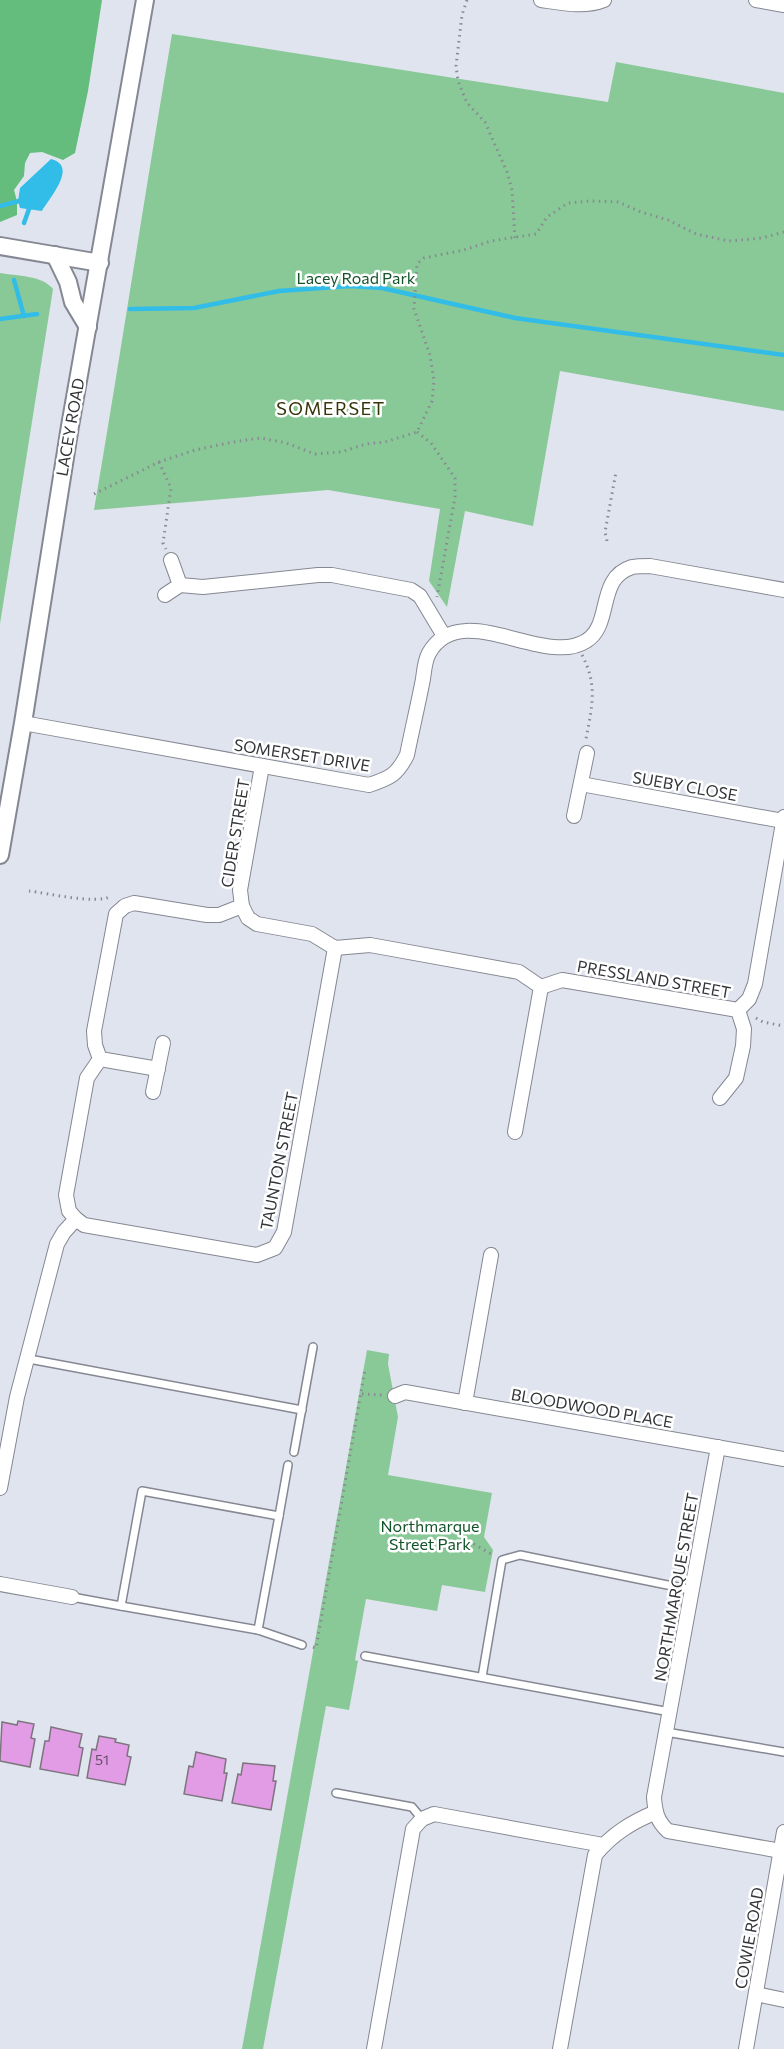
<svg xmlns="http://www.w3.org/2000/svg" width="784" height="2049" viewBox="0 0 784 2049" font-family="Commissioner,sans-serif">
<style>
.green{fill:#89c997}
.forest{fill:#64bd7c}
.water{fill:#31bde8}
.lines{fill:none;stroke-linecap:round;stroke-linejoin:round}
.stream{stroke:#31bde8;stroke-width:4.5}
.building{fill:#e29be5;stroke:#7d757d;stroke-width:1.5}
.service-casing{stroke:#858892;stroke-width:10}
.minor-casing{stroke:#858892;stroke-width:16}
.tertiary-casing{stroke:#858892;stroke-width:20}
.path{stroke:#888a92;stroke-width:3;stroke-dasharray:1.5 4.5;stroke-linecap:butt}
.service{stroke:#fff;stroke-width:7}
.minor{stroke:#fff;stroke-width:14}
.tertiary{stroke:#fff;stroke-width:16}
.labels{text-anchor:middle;stroke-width:5;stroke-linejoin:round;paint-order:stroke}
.number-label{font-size:14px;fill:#604e64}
.park-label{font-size:16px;fill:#125329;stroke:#fff}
.street-label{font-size:16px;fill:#343539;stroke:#fff}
.neighbourhood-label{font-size:18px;letter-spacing:1.5px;fill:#36340a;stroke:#fff}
</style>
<rect width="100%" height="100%" fill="#e0e4ef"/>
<g class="green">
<path d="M172 34 608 102 616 62 784 93V411L560 371 533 526 465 511 447 607 429 581 440 509 328 490 94 510C121 351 145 193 172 34Z"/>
<path d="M0 273C17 276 42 275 53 289L0 624Z"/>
<polygon points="367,1350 389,1354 388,1364 398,1417 388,1475 492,1493 484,1537 493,1550 485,1592 442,1585 437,1611 366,1599 355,1660 358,1661 349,1710 326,1706 263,2049 242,2049"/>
</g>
<polygon class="forest" points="0,0 102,0 88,91 75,153 63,160 42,152 30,153 25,163 24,176 14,190 17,201 17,215 0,222"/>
<path class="water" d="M51 159C78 166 51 196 42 211L20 208 18 201 20 188Z"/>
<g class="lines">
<g class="stream">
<polyline points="0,206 23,200"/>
<polyline points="24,223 29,209 27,206"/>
<polyline points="14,280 24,316"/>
<polyline points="130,309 194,308 279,291 350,286 382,288 515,318 784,355"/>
<polyline points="0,319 37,314"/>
</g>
</g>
<g class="building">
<polygon points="18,1721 34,1724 31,1738 35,1739 30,1767 0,1761 2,1722 17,1725"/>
<polygon points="51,1727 82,1734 79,1747 83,1748 78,1776 40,1769 45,1741 49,1741"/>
<polygon points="99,1736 116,1739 115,1742 129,1745 127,1756 131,1757 125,1785 87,1778 92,1749 96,1750"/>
<polygon points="196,1752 226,1759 224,1773 227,1773 222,1801 184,1794 189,1766 193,1767"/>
<polygon points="243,1763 275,1766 273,1781 276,1781 271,1810 232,1803 238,1774 241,1775"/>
</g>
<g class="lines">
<defs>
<g id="service">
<polyline points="29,1359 302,1410"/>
<polyline points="294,1452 313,1347"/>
<polyline points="72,1597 121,1606 142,1491 279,1516 288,1465"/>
<polyline points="121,1606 258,1630 279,1516"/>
<polyline points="258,1630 302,1645"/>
<polyline points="365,1656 670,1712"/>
<polyline points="482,1677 502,1560 520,1555 692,1590"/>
<polyline points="666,1732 784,1752"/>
<polyline points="336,1793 412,1807 422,1819"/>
</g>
<g id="minor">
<path d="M541 0C562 3 584 8 604 0"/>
<polyline points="756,0 784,5"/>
<polyline points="180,585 203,587 318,575 332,575 411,590 420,596 444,636"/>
<polyline points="165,595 180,585 171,560"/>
<path d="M23 723 369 785C390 778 397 775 407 755 412 730 418 705 423 679 424 671 425 660 429 653 461 597 544 668 586 641 613 625 596 578 632 567 637 566 644 566 650 566L784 590"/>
<polyline points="262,766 240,890 242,906 248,918 257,924 312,934 335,948 370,945 519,972 541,987 562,980 738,1010 749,999 755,984 784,817"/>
<polyline points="581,784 783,821"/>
<polyline points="574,816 587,753"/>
<polyline points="100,1059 158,1069"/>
<polyline points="153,1092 163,1043"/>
<polyline points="720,1098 736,1078 743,1046 744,1029 738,1010"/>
<polyline points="515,1132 541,987"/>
<polyline points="76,1219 84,1225 257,1255 275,1248 284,1232 335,948"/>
<polyline points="395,1396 405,1392 784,1459"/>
<polyline points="465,1403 491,1255"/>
<path d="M718 1447 654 1797C655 1812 657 1821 668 1831L781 1851"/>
<polyline points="0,1488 17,1397 57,1244 64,1232 76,1219 69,1211 66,1195 87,1078 100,1059 95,1045 94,1031 116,914 125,906 134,903 207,915 219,915 242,906"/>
<polyline points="0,1584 72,1597"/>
<polyline points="756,1994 784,2000"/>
<polyline points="374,2049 413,1829 422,1819 434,1814 603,1845"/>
<path d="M560 2049 595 1855C612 1834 632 1822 656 1812"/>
<polyline points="746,2049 784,1832"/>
</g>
<g id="tertiary">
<polyline points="0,246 100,263"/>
<polyline points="55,255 68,282 73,302 88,327"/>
<polyline points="0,855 23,723 70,426 145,0"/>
</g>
</defs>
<use href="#service" class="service-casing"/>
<use href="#minor" class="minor-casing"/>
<use href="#tertiary" class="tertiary-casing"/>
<g class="path">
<polyline points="467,0 462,15 456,66 458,81 467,103 485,122 507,172 512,190 515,239"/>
<polyline points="417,432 431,443 455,478 455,497 437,597"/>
<polyline points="159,462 171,488 163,543 166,549"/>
<polyline points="94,494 159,462 195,450 233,442 261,438 286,443 315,454 341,452 366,444 385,442 417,432 432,401 434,381 430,355 414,309 417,264 424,258 464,250 491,241 536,234 547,217 568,203 591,201 618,202 641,212 668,220 696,234 729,241 762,238 784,232"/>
<polyline points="607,541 605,532 616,472"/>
<path d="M582 655C598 685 592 707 586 739"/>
<path d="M29 891C47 893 98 905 111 896"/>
<polyline points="756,1018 763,1022 784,1026"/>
<polyline points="362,1394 382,1395"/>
<polyline points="458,1535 493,1555"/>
<polyline points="313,1647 316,1648 365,1369"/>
</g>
<use href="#service" class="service"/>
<use href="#minor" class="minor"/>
<use href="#tertiary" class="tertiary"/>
</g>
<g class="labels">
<g class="number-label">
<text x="102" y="1765">51</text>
</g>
<g class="park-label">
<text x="356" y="284">Lacey Road Park</text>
<text x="430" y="1532">Northmarque<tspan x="430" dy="18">Street Park</tspan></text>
</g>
<g class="street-label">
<text transform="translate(70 427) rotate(-80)" y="6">LACEY ROAD</text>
<text transform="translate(302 755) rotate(9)" y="6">SOMERSET DRIVE</text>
<text transform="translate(685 786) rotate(10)" y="6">SUEBY CLOSE</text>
<text transform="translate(235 833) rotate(-81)" y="6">CIDER STREET</text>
<text transform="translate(654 979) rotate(10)" y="6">PRESSLAND STREET</text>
<text transform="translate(279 1161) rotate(-79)" y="6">TAUNTON STREET</text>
<text transform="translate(592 1408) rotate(10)" y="6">BLOODWOOD PLACE</text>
<text transform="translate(676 1587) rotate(-80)" y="6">NORTHMARQUE STREET</text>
<text transform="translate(749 1938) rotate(-80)" y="6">COWIE ROAD</text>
</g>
<g class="neighbourhood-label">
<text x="331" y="415">SOMERSET</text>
</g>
</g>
</svg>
